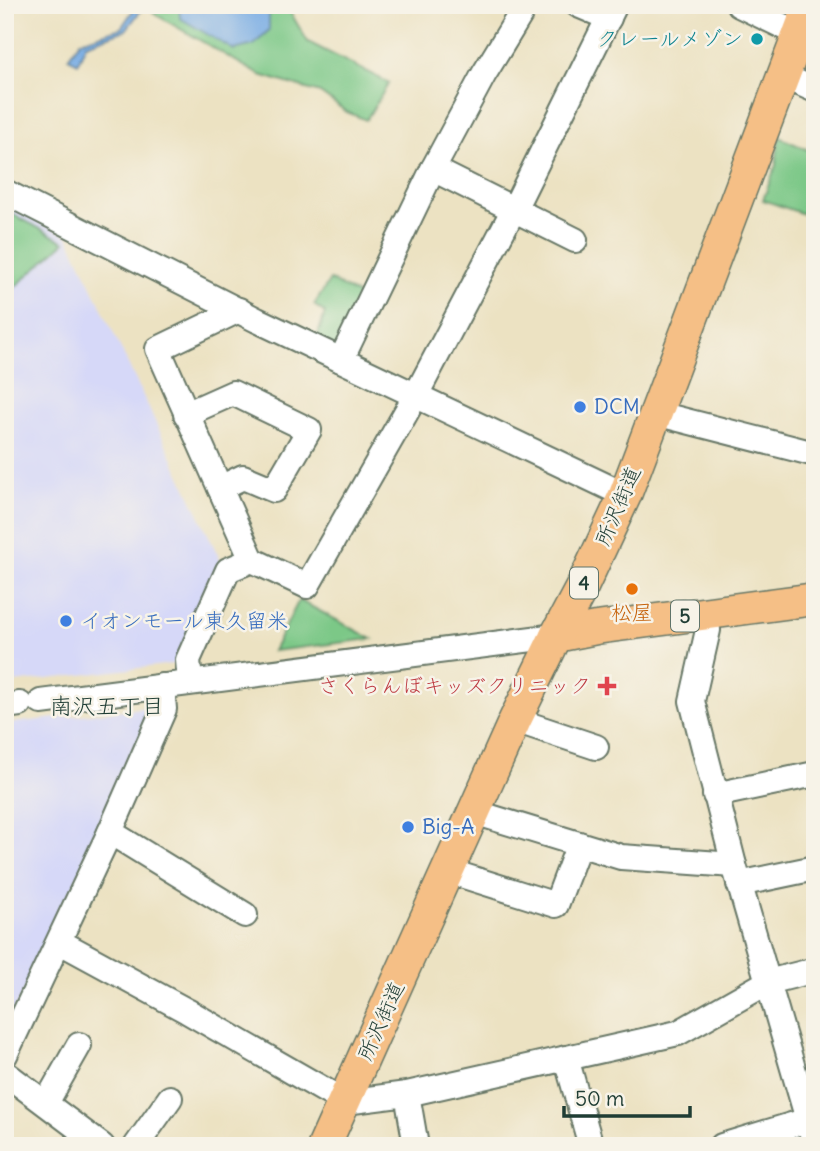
<svg xmlns="http://www.w3.org/2000/svg" width="820" height="1151" viewBox="0 0 820 1151" font-family="Delius,'Klee One',sans-serif">
<style>
.built{fill:#d6d8f8}
.green{fill:#7bc887;stroke:#4d825e;stroke-width:2}
.water{fill:#77abe4;stroke:#4b748c;stroke-width:2}
.lines{fill:none;stroke-linecap:round;stroke-linejoin:round}
.minor-casing{stroke:#677766;stroke-width:28}
.major-casing{stroke:#677766;stroke-width:35}
.minor{stroke:#fff;stroke-width:24}
.major{stroke:#f5bf86;stroke-width:32}
.culture-dot{fill:#0f9aa8;stroke:#f7f3e8;stroke-width:2.5}
.shop-dot{fill:#3f7fe0;stroke:#f7f3e8;stroke-width:2.5}
.food-dot{fill:#e8710a;stroke:#f7f3e8;stroke-width:2.5}
.health-dot{fill:#e0444e;stroke:#f7f3e8;stroke-width:2.5}
.labels{text-anchor:middle;stroke-width:5;stroke-linejoin:round;paint-order:stroke}
.shield{fill:#f7f3e8;stroke:#60746a;stroke-width:2}
.shield-label{font-size:19px;font-weight:bold;fill:#1f3d34}
.culture-label{font-size:21px;fill:#0d838f;stroke:#f7f3e8;text-anchor:end}
.shop-label{font-size:21px;fill:#366cbe;stroke:#f7f3e8;text-anchor:start}
.street-label{font-size:21px;fill:#1f3d34;stroke:#f7f3e8}
.food-label{font-size:21px;fill:#c56008;stroke:#f7f3e8}
.health-label{font-size:21px;fill:#be3a42;stroke:#f7f3e8;text-anchor:end}
.neighbourhood-label{font-size:23px;fill:#1f3d34;stroke:#f7f3e8}
</style>
<rect width="100%" height="100%" fill="#f7f3e8"/>
<filter id="ink" filterUnits="userSpaceOnUse"><feTurbulence type="fractalNoise" baseFrequency=".0143" numOctaves="2"/><feDisplacementMap in="SourceGraphic" scale="14" xChannelSelector="R" yChannelSelector="G"/><feConvolveMatrix kernelMatrix="1 2 1 2 8 2 1 2 1" color-interpolation-filters="sRGB"/></filter>
<filter id="wash" filterUnits="userSpaceOnUse"><feTurbulence type="fractalNoise" baseFrequency=".00686" numOctaves="4" result="noise"/><feDisplacementMap in="SourceGraphic" scale="28" xChannelSelector="R" yChannelSelector="G"/><feGaussianBlur stdDeviation="1.57" result="paint"/><feColorMatrix in="noise" values="0 0 0 0 0 0 0 0 0 0 0 0 0 0 0 0 0 1.4 0 .05"/><feComposite in="paint" operator="in"/></filter>
<g filter="url(#wash)">
<rect width="100%" height="100%" fill="#ece2c2"/>
<g class="built">
<polygon points="5,205 68,236 223,566 181,663 5,684"/>
<polygon points="159,706 5,1030 5,724"/>
</g>
<g class="green">
<polygon points="157,5 286,5 308,42 389,83 366,120 347,112 320,93 260,75 153,13"/>
<polygon points="779,137 815,153 815,218 763,200 776,165"/>
<polygon points="5,210 65,242 5,296"/>
<polygon points="330,280 364,298 338,352 316,341 325,313 314,305"/>
<polygon points="299,600 372,639 273,651"/>
</g>
<g class="water">
<polygon points="137,5 145,5 126,30 86,44 78,63 68,58 80,41 121,28"/>
<polygon points="179,5 269,5 269,30 254,45 234,50 180,18"/>
</g>
</g>
<g filter="url(#ink)">
<g class="lines">
<defs>
<g id="minor">
<polyline points="578,5 609,18"/>
<polyline points="739,5 799,34"/>
<polyline points="783,76 815,90"/>
<polyline points="433,169 575,240"/>
<polyline points="5,192 257,320 625,495"/>
<polyline points="239,310 158,349 252,560 307,586 416,395 514,209 615,5"/>
<polyline points="341,360 433,169 484,74 526,5"/>
<polyline points="655,413 815,454"/>
<polyline points="186,414 233,393 309,430 274,490 243,477 220,488"/>
<polyline points="704,614 708,630 692,701 734,865 815,1144"/>
<polyline points="190,682 188,660 228,570 252,560"/>
<polyline points="41,702 556,636"/>
<polyline points="5,706 20,704"/>
<polyline points="515,720 596,747"/>
<polyline points="715,795 815,774"/>
<polyline points="474,812 621,857 734,865"/>
<polyline points="110,832 245,915"/>
<polyline points="448,871 556,905 579,844"/>
<polyline points="739,884 815,868"/>
<polyline points="60,942 187,1011 345,1102 407,1094 678,1033 768,982 815,970"/>
<polyline points="5,1055 110,832 164,709 162,686"/>
<polyline points="566,1058 591,1146"/>
<polyline points="5,1073 102,1146"/>
<polyline points="407,1094 416,1146"/>
<polyline points="46,1103 79,1045"/>
<polyline points="136,1146 170,1098"/>
<polyline points="722,1146 808,1120"/>
</g>
<g id="major">
<polyline points="556,636 596,628 815,599"/>
<polyline points="324,1146 515,720 556,636 582,587 625,495 810,5"/>
</g>
</defs>
<use href="#minor" class="minor-casing"/>
<use href="#major" class="major-casing"/>
<use href="#minor" class="minor"/>
<use href="#major" class="major"/>
</g>
</g>
<circle class="culture-dot" cx="757" cy="39" r="7"/>
<g class="shop-dot">
<circle cx="580" cy="407" r="7"/>
<circle cx="66" cy="621" r="7"/>
<circle cx="408" cy="827" r="7"/>
</g>
<circle class="food-dot" cx="632" cy="589" r="7"/>
<path class="health-dot" d="M603.5 675.5h7v7h7v7h-7v7h-7v-7h-7v-7h7z"/>
<g class="labels">
<g class="shield">
<rect x="570" y="567.5" width="28" height="31" rx="5"/>
<rect x="671" y="600.5" width="28" height="31" rx="5"/>
</g>
<g class="shield-label">
<text x="584" y="590">4</text>
<text x="685" y="623">5</text>
</g>
<g class="culture-label">
<text x="743" y="46">クレールメゾン</text>
</g>
<g class="shop-label">
<text x="594" y="414">DCM</text>
<text x="80" y="628">イオンモール東久留米</text>
<text x="422" y="834">Big-A</text>
</g>
<g class="street-label">
<text transform="translate(618 506) rotate(-67)" y="7">所沢街道</text>
<text transform="translate(381 1021) rotate(-66)" y="7">所沢街道</text>
</g>
<g class="food-label">
<text x="632" y="620">松屋</text>
</g>
<g class="health-label">
<text x="591" y="693">さくらんぼキッズクリニック</text>
</g>
<g class="neighbourhood-label">
<text x="107" y="714">南沢五丁目</text>
</g>
</g>
<rect width="820" height="1151" fill="none" stroke="#f7f3e8" stroke-width="28"/>
<path d="M564 1106v10h126v-10" fill="none" stroke="#1f3d34" stroke-width="3.5"/>
<text x="575" y="1106" font-size="21" fill="#1f3d34" stroke="#f7f3e8" stroke-width="5" paint-order="stroke">50 m</text>
</svg>
